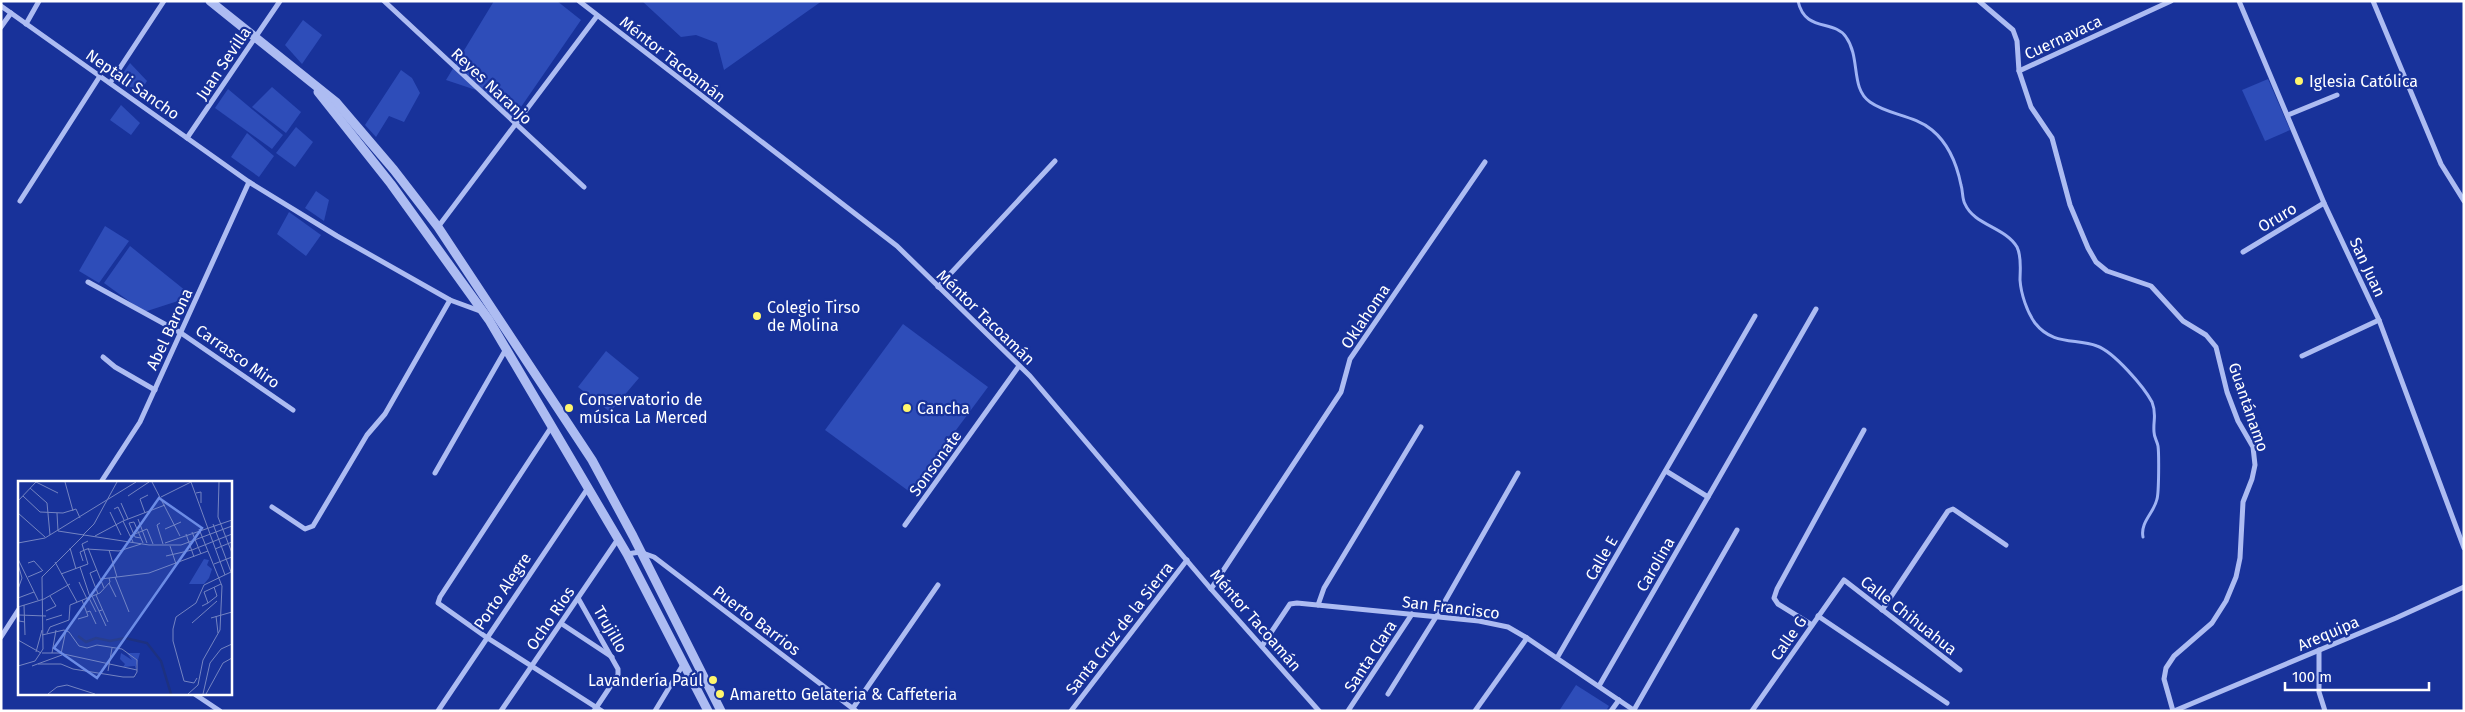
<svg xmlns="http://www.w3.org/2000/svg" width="2465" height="712" viewBox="0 0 2465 712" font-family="'Fira Sans',sans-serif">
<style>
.green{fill:#2e4db9}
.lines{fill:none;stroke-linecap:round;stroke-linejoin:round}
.stream{stroke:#9fb3f4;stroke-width:3}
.minor{stroke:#adbcf2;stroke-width:5}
.tertiary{stroke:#adbcf2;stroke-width:9}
.poi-dot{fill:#fff66d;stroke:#18329a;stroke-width:2}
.labels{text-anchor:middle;stroke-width:4.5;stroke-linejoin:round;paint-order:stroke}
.street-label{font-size:16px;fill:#fff;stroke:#18329a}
.poi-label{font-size:16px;fill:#fff;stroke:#18329a;text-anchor:start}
.inset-river{fill:none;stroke:#1d3181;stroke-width:2.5}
.inset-road{fill:none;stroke:#7484c2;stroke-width:1}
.view{fill:#6c8ce6;fill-opacity:0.15;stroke:#6c8ce6;stroke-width:2.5}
.inset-edge{fill:none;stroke:#fff;stroke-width:2.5}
</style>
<rect width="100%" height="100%" fill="#18329a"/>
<g class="green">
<polygon points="494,1 557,1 581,20 512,120 485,93 446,80"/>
<polygon points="642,1 822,1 724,70 717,43 696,35 681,37"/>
<polygon points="303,20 322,35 302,64 285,45"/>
<polygon points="130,63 147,81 139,93 119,79"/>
<polygon points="401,70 412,78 420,93 404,122 389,116 376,137 365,125"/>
<polygon points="2268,79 2290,130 2265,141 2242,90"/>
<polygon points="272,87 301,112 286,133 252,107"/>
<polygon points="228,89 283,135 272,149 215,108"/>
<polygon points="121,105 140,123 131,135 110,120"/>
<polygon points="296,127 313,142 295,167 276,153"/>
<polygon points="247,133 274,156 259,177 231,157"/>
<polygon points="316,191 329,200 324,221 305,208"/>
<polygon points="289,212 321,235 306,256 277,234"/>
<polygon points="105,226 129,241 99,283 79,271"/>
<polygon points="130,246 186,291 178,301 144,312 104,283"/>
<polygon points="903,324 988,387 910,492 825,430"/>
<polygon points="606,351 639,378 610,412 578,387"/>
<polygon points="1576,685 1609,706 1606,711 1559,711"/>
</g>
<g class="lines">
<path class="stream" d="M1798 1C1805 33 1834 19 1846 37 1861 58 1850 88 1870 102 1888 115 1914 115 1932 130 1949 144 1957 165 1961 185 1963 191 1962 199 1965 204 1974 225 2005 227 2017 247 2022 257 2020 270 2020 280 2021 294 2027 312 2035 323 2053 346 2076 338 2097 346 2114 352 2144 387 2152 402 2157 414 2153 420 2154 432 2154 437 2157 441 2158 446 2159 453 2159 492 2157 499 2154 513 2140 522 2143 537"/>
<g class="minor">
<polyline points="384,1 584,187"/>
<polyline points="579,1 897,246 1030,376 1211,589 1319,711"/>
<polyline points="1979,1 2013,30 2017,41 2019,71 2031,107 2052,138 2070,205 2088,248 2096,262 2107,271 2151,286 2183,321 2206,335 2216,347 2227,392 2238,421 2253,447 2255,465 2252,479 2243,502 2240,558 2236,577 2226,601 2212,623 2174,656 2166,668 2164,679 2173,711"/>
<polyline points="2239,1 2324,203 2379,320 2464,548"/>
<polyline points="2373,1 2441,164 2464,201"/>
<polyline points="1,6 249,182 337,236 450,300"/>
<polyline points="26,24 39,1"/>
<polyline points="1,27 11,13"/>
<polyline points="2019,71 2171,1"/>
<polyline points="110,83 164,1"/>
<polyline points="2288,115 2337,95"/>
<polyline points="187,138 280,1"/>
<polyline points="20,201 100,76"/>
<polyline points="438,227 597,16"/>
<polyline points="2243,252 2324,203"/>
<polyline points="88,282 181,333 293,410"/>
<polyline points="938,287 1055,161"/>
<polyline points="2302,356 2379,320"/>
<polyline points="103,357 115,367 155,390"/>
<polyline points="552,426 440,597 438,603 486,637 602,711"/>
<polyline points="435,473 506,349"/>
<polyline points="101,482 140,422 249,182"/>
<polyline points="1708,497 1816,309"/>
<polyline points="272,507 305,529 313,526 367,435 385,414 450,300 480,311"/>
<polyline points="905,525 1019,366"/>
<polyline points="627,554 640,552 654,557 856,711"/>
<polyline points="1211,589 1341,392 1350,359 1485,162"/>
<polyline points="578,598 618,669 618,675 594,711"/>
<polyline points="1318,605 1324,588 1421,427"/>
<polyline points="1882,610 1948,511 1953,509 2006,545"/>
<polyline points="1818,616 1947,703"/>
<polyline points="562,624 612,657"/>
<polyline points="1812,625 1778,604 1774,598 1777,589 1864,430"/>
<polyline points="1,637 19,609"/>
<polyline points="1262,646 1290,604 1297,603 1479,621 1508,627 1527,638 1635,711"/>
<polyline points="2319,650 2319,692 2325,711"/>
<polyline points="1557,658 1755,316"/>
<polyline points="1599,686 1708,497 1666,471"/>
<polyline points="193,693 220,711"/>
<polyline points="1388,694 1436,617 1518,473"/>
<polyline points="853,708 938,585"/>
<polyline points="1634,710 1737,530"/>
<polyline points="438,711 588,488"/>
<polyline points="501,711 618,539"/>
<polyline points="655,711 684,663"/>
<polyline points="1071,711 1187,560"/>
<polyline points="1348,711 1412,614"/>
<polyline points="1475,711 1527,638"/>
<polyline points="1611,711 1619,700"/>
<polyline points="1752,711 1844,580 1960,670"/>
<polyline points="2174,711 2396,618 2464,587"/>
</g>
<g class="tertiary">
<polyline points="210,1 336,102 394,170 438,227 592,460 633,536 721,711"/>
<polyline points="318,92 391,184 489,320 627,554 708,711"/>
</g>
</g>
<g class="poi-dot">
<circle cx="2299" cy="81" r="5"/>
<circle cx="757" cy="316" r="5"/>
<circle cx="569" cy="408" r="5"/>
<circle cx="907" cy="408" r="5"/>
<circle cx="713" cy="680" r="5"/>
<circle cx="720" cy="694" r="5"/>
</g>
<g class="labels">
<g class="street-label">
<text transform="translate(2063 37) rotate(-25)" y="6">Cuernavaca</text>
<text transform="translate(673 59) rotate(38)" y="6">Méntor Tacoamán</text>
<text transform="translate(223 63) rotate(-56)" y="6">Juan Sevilla</text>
<text transform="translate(133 84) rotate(35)" y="6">Neptali Sancho</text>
<text transform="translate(492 86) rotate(43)" y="6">Reyes Naranjo</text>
<text transform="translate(2277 217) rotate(-31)" y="6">Oruro</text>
<text transform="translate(2368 267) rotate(65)" y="6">San Juan</text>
<text transform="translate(1365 316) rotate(-56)" y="6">Oklahoma</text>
<text transform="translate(986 317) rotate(44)" y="6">Méntor Tacoamán</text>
<text transform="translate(169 329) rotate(-65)" y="6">Abel Barona</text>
<text transform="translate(238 356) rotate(35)" y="6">Carrasco Miro</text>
<text transform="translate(2249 407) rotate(71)" y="6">Guantánamo</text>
<text transform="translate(935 463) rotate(-54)" y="6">Sonsonate</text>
<text transform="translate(1601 558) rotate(-60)" y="6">Calle E</text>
<text transform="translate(1655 564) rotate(-60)" y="6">Carolina</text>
<text transform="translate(502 591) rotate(-56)" y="6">Porto Alegre</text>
<text transform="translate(1451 607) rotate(7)" y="6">San Francisco</text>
<text transform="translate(1909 615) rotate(38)" y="6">Calle Chihuahua</text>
<text transform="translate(550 618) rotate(-56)" y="6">Ocho Rios</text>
<text transform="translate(757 620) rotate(37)" y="6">Puerto Barrios</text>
<text transform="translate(1256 620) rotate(49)" y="6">Méntor Tacoamán</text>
<text transform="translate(1119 628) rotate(-52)" y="6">Santa Cruz de la Sierra</text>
<text transform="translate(611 629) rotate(60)" y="6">Trujillo</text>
<text transform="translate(2328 633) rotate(-23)" y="6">Arequipa</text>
<text transform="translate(1788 638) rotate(-55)" y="6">Calle G</text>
<text transform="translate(1370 656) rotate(-57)" y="6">Santa Clara</text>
</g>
<g class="poi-label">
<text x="2309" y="87">Iglesia Católica</text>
<text x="767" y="313">Colegio Tirso<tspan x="767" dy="18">de Molina</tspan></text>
<text x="579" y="405">Conservatorio de<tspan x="579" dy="18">música La Merced</tspan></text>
<text x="917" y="414">Cancha</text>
<text x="703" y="686" text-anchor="end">Lavandería Paúl</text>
<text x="730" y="700">Amaretto Gelateria &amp; Caffeteria</text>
</g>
</g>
<g transform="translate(18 481)">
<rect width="214" height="214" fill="#18329a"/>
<path d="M186 78 191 79 189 84 194 88 191 97 186 103H171ZM103 172 114 179 109 172H122L117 189V185L105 186 107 183 102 178Z" fill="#2e4db9"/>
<path class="inset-river" d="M60 155 68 161 78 157 92 160 107 157 129 162 143 180 153 213"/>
<path class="inset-road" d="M18 1 40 12M47 1 55 30M134 1 162 55M173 1 207 94M201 1 200 36 214 72M12 7 29 22 32 54M178 12 183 11V22M5 15 22 31 45 32 58 28 62 37M110 15 131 1M143 16 173 1M0 20 18 1M103 22 110 38M96 28 100 26 106 39M92 31 103 54M0 32 27 56M39 32 40 50 131 64H163L214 45M127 32 122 18 130 14M120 38 129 62M105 40 115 61M111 42 116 41 125 62M111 42 117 56 123 57M142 42 139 44 145 63M147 48 163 41M174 51 183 73M168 53 176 76M65 54 76 43 99 1M77 55 105 40 147 24M112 55 129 48 135 63M0 62 27 57 118 1M147 62 214 39M152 65 158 83M52 67 58 88M70 67 86 107M197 68 214 61M91 69 99 96M148 75 174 69 214 53M0 78 20 119M65 80 62 71 69 68 101 70 123 63M37 81 59 121M10 82 16 80 25 90M0 83 4 97 0 108M196 83 214 76M62 86 72 116M79 89 72 92 80 113M43 93 70 83 64 63 70 60M10 96 24 90M97 96 111 131M83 98 131 92 190 70M61 101 69 118M91 102 98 116M78 114 90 141M74 115 81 130 84 129M0 117 16 111M71 117 78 131M190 122 199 115 196 106M6 124 7 154M184 125 190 122 186 111 203 103M0 126 26 118 52 103M1 126V140L7 141M28 130 38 125 32 115M81 130 88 145M69 131 72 130 78 143M1 134 28 135M198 135 200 152M193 137 214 131M60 138 70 135 64 119M28 139 44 134M174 142 199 120M29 152 32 146 51 139 52 124 82 112 92 101 91 97M0 159 23 172M18 171 24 149M24 172H41L119 189M34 172 38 149M43 173 48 149M20 183H43L55 188 105 196H116L119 191V179L104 168 79 164 69 167 61 165 51 151 46 149 24 154M0 185 17 180 25 168 24 96 66 54M14 185 44 174M90 190 94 167M179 197 176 202 166 200 155 160V148L158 136 178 122 186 104 213 91 195 43M30 213 39 206 49 204 77 213M170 213 180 204 185 179 202 149 204 105 181 48M185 213 192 182 203 168 214 163M188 213 205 182 214 177"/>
<path class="view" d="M141 17 184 47 79 197 36 167Z"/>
<rect width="214" height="214" class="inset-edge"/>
</g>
<rect width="2465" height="712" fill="none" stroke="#ffffff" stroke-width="5"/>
<path d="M2285 682v8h144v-8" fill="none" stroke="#ffffff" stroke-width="2.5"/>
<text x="2292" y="682" font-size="15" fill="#ffffff" stroke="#18329a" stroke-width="4" paint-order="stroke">100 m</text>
</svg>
